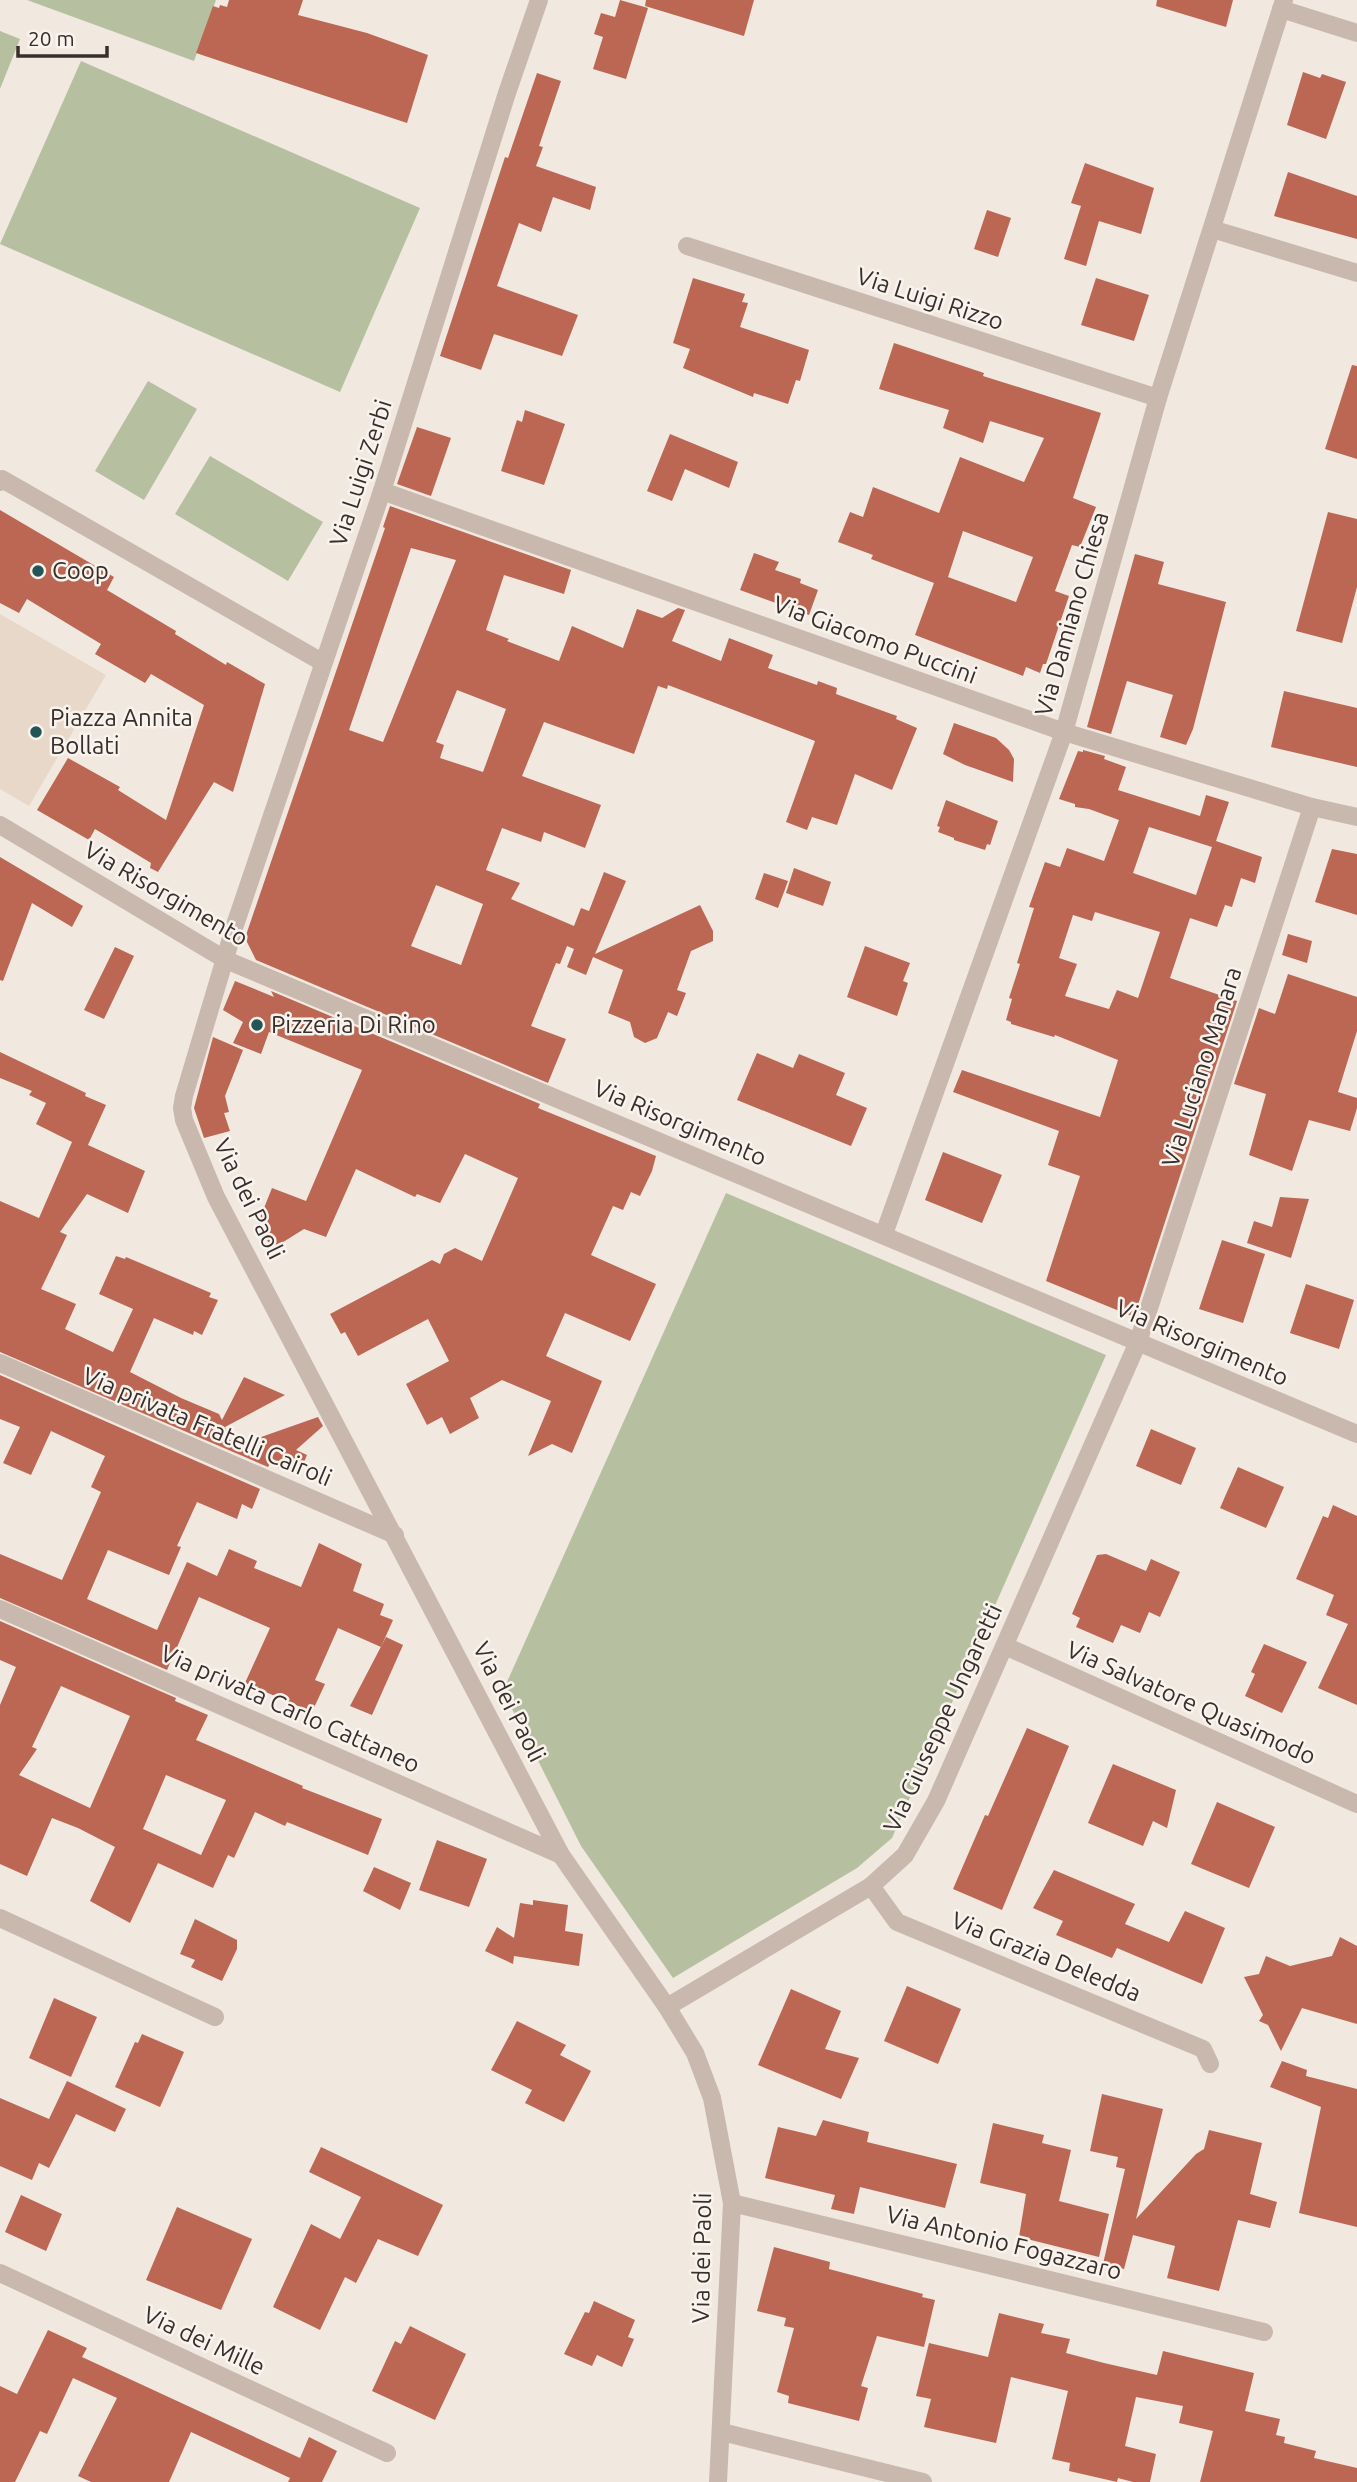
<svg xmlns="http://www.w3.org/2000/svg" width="1357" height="2482" viewBox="0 0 1357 2482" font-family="Ubuntu,sans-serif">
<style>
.green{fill:#b7bfa1}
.plaza{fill:#e8d8c9}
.building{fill:#bb6754;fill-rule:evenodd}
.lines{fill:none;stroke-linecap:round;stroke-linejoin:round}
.minor{stroke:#c9b8ad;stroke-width:18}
.poi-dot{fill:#245556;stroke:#f9f3ed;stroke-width:2.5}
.labels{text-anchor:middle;stroke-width:5;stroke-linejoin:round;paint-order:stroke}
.street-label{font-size:24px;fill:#382e2b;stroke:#f9f3ed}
.poi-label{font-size:24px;fill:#382e2b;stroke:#f9f3ed;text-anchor:start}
</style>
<rect width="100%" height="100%" fill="#f1e8e0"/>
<g class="green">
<polygon points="27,0 216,0 194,61"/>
<polygon points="0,31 20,39 0,89"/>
<polygon points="81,61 420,208 340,392 0,244"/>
<polygon points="148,381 197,409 144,500 95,471"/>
<polygon points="210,456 323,522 288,581 175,514"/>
<polygon points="726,1193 1106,1355 892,1838 857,1868 673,1978 581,1846 503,1691"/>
</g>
<polygon class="plaza" points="0,614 106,675 29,806 0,789"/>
<g class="building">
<polygon points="229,0 303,0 298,15 367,33 428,55 407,123 196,53 213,6 219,8 220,5 227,7"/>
<polygon points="620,0 648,8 626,79 593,69 603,37 594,34 601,13 615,17"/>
<polygon points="646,0 754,0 744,36 645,6"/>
<polygon points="1157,0 1233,0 1226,27 1156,6"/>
<polygon points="1303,72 1320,78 1322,74 1346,82 1326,139 1287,125"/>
<polygon points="537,73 561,81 539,146 543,147 536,166 596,187 590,210 553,197 541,232 519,223 497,286 578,315 562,356 494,334 481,370 440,356 505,157 508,158"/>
<polygon points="1085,163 1154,188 1141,234 1099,221 1086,266 1064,259 1081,206 1071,203"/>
<polygon points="1288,172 1357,196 1357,239 1274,216"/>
<polygon points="987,210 1011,218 998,257 974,249"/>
<polygon points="693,278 745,294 742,302 748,303 740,327 809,350 800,381 796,380 788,404 754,393 753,397 683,368 690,349 673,343"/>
<polygon points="1096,278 1149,295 1134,341 1081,325"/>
<path d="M894 343 984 373 983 376 1101 413 1073 498 1096 507 1080 547 1072 545 1055 591 1069 596 1046 664H1043L1040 673 1026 667 1023 676 915 635 934 583 871 559 873 555 838 542 850 512 863 517 873 487 939 513 960 457 1024 482 1044 438 990 421 983 443 943 428 949 410 879 389ZM963 531 1033 557 1016 602 948 577Z"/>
<polygon points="1352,365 1357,366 1357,459 1325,449"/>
<polygon points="525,410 565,424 544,485 501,471 517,420 522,422"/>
<polygon points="417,427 451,438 431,496 397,484"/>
<polygon points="670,434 738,462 729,488 685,469 672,501 647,491"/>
<path d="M390 506 571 570 564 594 504 575 486 630 509 639 507 641 559 661 572 626 623 648 637 609 662 618 678 608 685 610 672 641 721 661 729 638 773 655 768 668 817 685 818 681 837 688 836 694 897 716 896 719 917 728 892 790 855 774 837 825 812 817 807 830 786 822 815 741 668 685 667 689 658 686 634 754 544 722 522 776 601 805 585 848 544 832 541 842 502 828 486 870 520 883 511 899 574 926 581 908 589 911 604 872 626 881 595 954 700 905 713 931V941L691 951 677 990 686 993 677 1016 668 1012 657 1038 645 1043 634 1037 630 1022 608 1013 623 970 593 957 586 975 567 967 574 949 567 946 560 964 556 963 531 1026 566 1039 548 1083 256 960 245 938 385 528 383 527ZM411 548 456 560 383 742 349 730ZM457 690 506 709 483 772 440 758 444 745 436 742ZM436 885 483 904 461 965 411 946Z"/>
<polygon points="0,510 114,577 107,590 176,631 175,634 226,665 227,662 265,684 233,792 214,782 158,872 150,868 151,863 95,829 89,840 37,810 68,758 120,787 118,790 166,820 204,705 151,674 145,683 95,654 101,644 27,599 19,613 0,603"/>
<polygon points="1328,512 1357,519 1357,587 1342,643 1296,631"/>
<polygon points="754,553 779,562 775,570 801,579 800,583 818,590 809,615 740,590"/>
<polygon points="1135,554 1164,562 1158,584 1226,602 1193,729 1186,745 1160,737 1173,695 1127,681 1111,734 1087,727"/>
<polygon points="1284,691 1357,708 1357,767 1271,747"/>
<polygon points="954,723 996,738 1009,750 1014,759 1013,782 965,765 943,754"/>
<path d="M1083 750 1105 756 1104 759 1126 767 1118 790 1200 816 1206 795 1229 802 1216 841 1262 857 1255 883 1241 878 1232 907 1225 905 1217 927 1190 918 1170 978 1237 1001 1134 1317 1046 1281 1080 1176 1048 1165 1059 1131 953 1092 962 1070 1100 1117 1118 1060 1055 1035 1054 1037 1011 1024V1022L1006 1020 1012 999 1009 998 1020 964 1017 963 1034 908 1029 907 1045 862 1060 867 1067 848 1104 861 1119 820 1089 809 1075 807V804L1059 799 1078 751 1083 752ZM1149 827 1212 847 1196 895 1133 873ZM1095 912 1160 932 1138 998 1117 990 1109 1009 1065 996 1077 964 1059 958 1073 915 1092 921Z"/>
<polygon points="946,800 998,821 990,845 987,844 985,850 954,840 954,838 938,832 940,827 937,826"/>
<polygon points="1332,849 1357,854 1357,915 1315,902"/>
<polygon points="0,857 83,906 72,927 32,903 3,981 0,980"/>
<polygon points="794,868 831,882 823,906 786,893"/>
<polygon points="764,873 788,881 778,908 755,899"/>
<polygon points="1288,934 1312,941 1307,963 1282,955"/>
<polygon points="865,946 910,963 903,981 908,983 897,1016 847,997"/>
<polygon points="115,947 134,956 104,1019 84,1010"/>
<polygon points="1288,974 1357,997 1357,1031 1338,1092 1357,1098 1357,1108 1350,1131 1309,1120 1292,1171 1249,1155 1266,1094 1234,1084 1259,1008 1275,1014"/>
<polygon points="235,981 274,997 271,991 540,1104 538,1108 656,1156 652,1171 640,1196 631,1192 623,1210 613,1206 591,1255 656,1284 630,1341 565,1313 546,1356 602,1381 572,1453 552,1444 528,1456 551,1401 502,1380 470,1398 479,1418 450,1434 442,1417 427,1425 406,1384 449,1361 428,1319 358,1356 345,1332 341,1334 330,1314 432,1260 440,1264 444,1254 455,1248 482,1261 518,1178 465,1154 440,1203 417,1194 415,1197 356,1169 326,1237 304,1229 272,1249 258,1223 272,1188 306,1201 362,1070 269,1032 261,1054 233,1043 243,1022 223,1010"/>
<polygon points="213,1037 243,1050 225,1096 229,1112 224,1113 230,1131 204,1138 194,1108"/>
<polygon points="0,1052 86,1093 85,1096 106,1105 88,1145 145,1171 128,1213 87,1194 60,1232 67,1235 41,1289 76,1304 65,1329 113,1352 133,1309 99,1294 116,1256 125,1259 126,1257 211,1293 209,1297 218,1300 202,1335 194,1331 193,1335 154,1318 130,1372 181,1398 219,1414 222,1420 244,1377 285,1395 225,1427 233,1447 318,1417 323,1426 296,1450 307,1455 298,1476 270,1464 268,1467 0,1352 0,1201 39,1218 72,1142 36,1124 46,1103 29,1095 32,1091 0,1078"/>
<polygon points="757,1053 793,1068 799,1054 845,1073 836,1095 867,1108 851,1146 737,1100"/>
<polygon points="943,1152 1002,1175 982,1223 925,1200"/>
<polygon points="1280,1197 1309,1199 1291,1258 1247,1243 1254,1221 1272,1227"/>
<polygon points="1222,1240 1265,1254 1243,1323 1199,1309"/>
<polygon points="1306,1284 1354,1300 1339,1349 1290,1333"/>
<polygon points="0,1375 260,1489 252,1509 242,1504 237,1519 197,1502 177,1546 181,1547 169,1575 108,1550 87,1599 157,1630 187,1562 217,1576 229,1549 257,1561 254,1568 301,1587 319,1543 362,1564 353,1591 384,1604 380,1615 393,1620 381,1647 338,1628 315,1680 325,1684 312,1712 245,1683 270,1628 199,1597 167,1670 0,1598 0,1554 62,1580 101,1492 91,1487 105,1456 51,1431 31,1475 3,1463 20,1427 0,1419"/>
<polygon points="1151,1429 1196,1448 1181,1485 1136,1466"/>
<polygon points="1238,1467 1284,1487 1266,1528 1220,1508"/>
<polygon points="1333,1505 1357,1516 1357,1705 1318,1688 1348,1624 1326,1615 1334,1595 1296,1579 1323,1516 1328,1518"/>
<polygon points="1106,1554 1146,1571 1151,1559 1180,1572 1160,1617 1149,1612 1140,1633 1121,1625 1113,1643 1076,1627 1080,1618 1072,1614 1097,1555"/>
<path d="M0 1621 176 1698 175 1701 208 1715 196 1740 303 1786 302 1788 382 1819 368 1855 287 1822 285 1826 255 1812 234 1858 228 1855 213 1888 158 1863 130 1923 90 1901 115 1847 78 1828 52 1818 27 1876 0 1864V1705L16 1667 0 1660ZM61 1686 130 1716 90 1808 19 1775 37 1749 32 1747ZM166 1775 226 1800 201 1855 143 1829Z"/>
<polygon points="386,1637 403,1645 372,1715 350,1706"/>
<polygon points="1264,1644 1307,1662 1282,1713 1245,1696 1255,1674 1251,1672"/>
<polygon points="1027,1728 1069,1746 1002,1910 953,1889 985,1815 988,1816"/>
<polygon points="1113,1764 1176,1790 1167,1828 1153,1821 1143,1846 1088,1823"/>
<polygon points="1217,1802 1275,1827 1249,1888 1191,1864"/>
<polygon points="437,1840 487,1859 469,1907 419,1890"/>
<polygon points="374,1867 411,1883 400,1910 363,1891"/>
<polygon points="1054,1870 1135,1904 1125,1924 1169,1942 1185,1911 1225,1928 1202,1984 1117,1948 1112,1958 1056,1935 1063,1921 1033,1908"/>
<polygon points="533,1900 568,1905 565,1931 583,1934 579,1966 514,1956 513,1964 485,1951 497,1927 514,1938 520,1903 533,1905"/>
<polygon points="195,1919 237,1940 237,1949 222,1981 191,1967 195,1960 180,1954"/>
<polygon points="1340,1937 1357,1946 1357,2024 1302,2008 1281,2051 1268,2025 1259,2021 1263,2015 1244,1977 1259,1974 1266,1956 1290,1966 1332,1956"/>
<polygon points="907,1986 961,2009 938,2064 884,2041"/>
<polygon points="791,1989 841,2011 825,2049 859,2058 841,2099 758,2065"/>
<polygon points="54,1998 97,2017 71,2077 29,2058"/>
<polygon points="517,2021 566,2045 560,2055 591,2071 564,2122 525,2103 532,2090 491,2070"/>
<polygon points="142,2034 184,2052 160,2107 115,2087 135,2042 138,2043"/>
<polygon points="1282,2061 1307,2070 1306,2076 1357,2089 1357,2227 1299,2213 1321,2107 1270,2087"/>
<polygon points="67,2081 126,2109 115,2132 76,2114 49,2168 39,2163 32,2180 0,2166 0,2098 49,2119"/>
<polygon points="1102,2094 1163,2109 1136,2219 1196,2154 1204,2149 1209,2130 1262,2143 1250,2194 1277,2202 1270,2228 1238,2220 1219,2291 1167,2278 1175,2246 1133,2235 1124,2269 1103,2264 1125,2169 1116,2167 1118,2157 1090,2151"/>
<polygon points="823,2120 869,2132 867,2142 957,2164 945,2208 860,2187 854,2214 831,2209 835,2195 765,2178 778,2127 816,2136"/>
<polygon points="993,2123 1044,2135 1042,2143 1071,2150 1059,2201 1109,2214 1099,2257 1019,2237 1026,2194 980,2183"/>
<polygon points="321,2147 443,2205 418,2256 378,2239 356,2283 345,2277 320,2330 273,2307 311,2224 340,2239 361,2197 309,2172"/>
<polygon points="21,2195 62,2214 46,2251 5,2232"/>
<polygon points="177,2207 252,2239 221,2310 146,2280"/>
<polygon points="774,2247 830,2262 829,2269 923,2294 922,2297 935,2300 924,2347 877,2336 861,2386 868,2388 859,2421 788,2403 789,2396 777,2392 794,2328 784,2326 786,2318 757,2311"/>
<polygon points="594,2301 635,2320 628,2337 634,2339 622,2367 597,2355 592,2366 564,2354 585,2312 589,2313"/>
<polygon points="999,2313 1044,2324 1041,2333 1070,2339 1066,2353 1104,2363 1157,2375 1163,2351 1254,2373 1245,2411 1280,2419 1276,2435 1285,2437 1284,2443 1316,2451 1314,2458 1357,2468 1357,2482 1200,2482 1213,2431 1179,2423 1183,2406 1136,2397 1125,2446 1156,2454 1150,2482 1133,2482 1118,2478 1117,2482 1069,2471 1070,2463 1052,2459 1068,2391 1011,2377 996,2443 924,2427 931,2399 916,2396 929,2343 988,2357"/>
<polygon points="410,2326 466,2354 435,2420 372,2391 395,2341 401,2344"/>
<polygon points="48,2330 87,2348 82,2357 300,2458 309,2437 337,2451 322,2482 288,2482 290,2478 191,2432 169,2482 91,2482 78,2476 117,2398 73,2378 47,2434 40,2431 15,2482 0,2482 0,2386 17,2394"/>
</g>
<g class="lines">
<g class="minor">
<polyline points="539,0 507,93 382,491 235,925 184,1096 182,1108 184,1120 216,1197 561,1855 667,2007 695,2053 712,2098 732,2203 718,2482"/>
<polyline points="1281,9 1357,33"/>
<polyline points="1212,229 1357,273"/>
<polyline points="687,246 1158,398"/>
<polyline points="0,482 2,479 322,662"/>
<polyline points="382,491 1064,732 1312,807 1357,817"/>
<polyline points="0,825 226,960 1357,1434"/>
<polyline points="884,1234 1064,732 1158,398 1284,0"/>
<polyline points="0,1363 395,1535"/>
<polyline points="0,1609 561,1855"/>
<polyline points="1005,1646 1357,1804"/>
<polyline points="871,1886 897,1922 1203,2049 1210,2064"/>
<polyline points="0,1918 215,2017"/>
<polyline points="667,2007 871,1886 905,1855 936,1801 1138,1342 1312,807"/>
<polyline points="732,2203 1264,2332"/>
<polyline points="0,2273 387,2453"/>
<polyline points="722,2432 923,2482"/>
</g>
</g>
<g class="poi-dot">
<circle cx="38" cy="571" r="7"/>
<circle cx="36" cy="732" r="7"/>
<circle cx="257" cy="1025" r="7"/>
</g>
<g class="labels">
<g class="street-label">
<text transform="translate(930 299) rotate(18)" y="8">Via Luigi Rizzo</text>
<text transform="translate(361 473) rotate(-72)" y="8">Via Luigi Zerbi</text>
<text transform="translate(1072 614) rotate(-74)" y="8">Via Damiano Chiesa</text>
<text transform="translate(875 640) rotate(20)" y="8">Via Giacomo Puccini</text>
<text transform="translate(166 894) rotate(30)" y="8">Via Risorgimento</text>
<text transform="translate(1202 1067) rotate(-72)" y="8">Via Luciano Manara</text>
<text transform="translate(680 1123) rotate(23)" y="8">Via Risorgimento</text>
<text transform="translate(249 1199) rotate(64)" y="8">Via dei Paoli</text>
<text transform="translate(1202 1343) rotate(23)" y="8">Via Risorgimento</text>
<text transform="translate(207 1427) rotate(23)" y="8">Via privata Fratelli Cairoli</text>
<text transform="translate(509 1702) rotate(63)" y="8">Via dei Paoli</text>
<text transform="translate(1191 1703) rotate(24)" y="8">Via Salvatore Quasimodo</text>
<text transform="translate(290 1709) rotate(24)" y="8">Via privata Carlo Cattaneo</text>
<text transform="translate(943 1718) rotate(-65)" y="8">Via Giuseppe Ungaretti</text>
<text transform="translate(1046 1957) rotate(22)" y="8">Via Grazia Deledda</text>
<text transform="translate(1004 2243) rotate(14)" y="8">Via Antonio Fogazzaro</text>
<text transform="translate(702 2258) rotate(-89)" y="8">Via dei Paoli</text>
<text transform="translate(204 2341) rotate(25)" y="8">Via dei Mille</text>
</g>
<g class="poi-label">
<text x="52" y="579">Coop</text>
<text x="50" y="726">Piazza Annita<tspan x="50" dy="28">Bollati</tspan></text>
<text x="271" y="1033">Pizzeria Di Rino</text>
</g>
</g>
<path d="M18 46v10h89v-10" fill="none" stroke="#382e2b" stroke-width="3.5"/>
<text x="28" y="46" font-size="21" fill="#382e2b" stroke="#f9f3ed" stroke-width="5" paint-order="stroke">20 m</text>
</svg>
